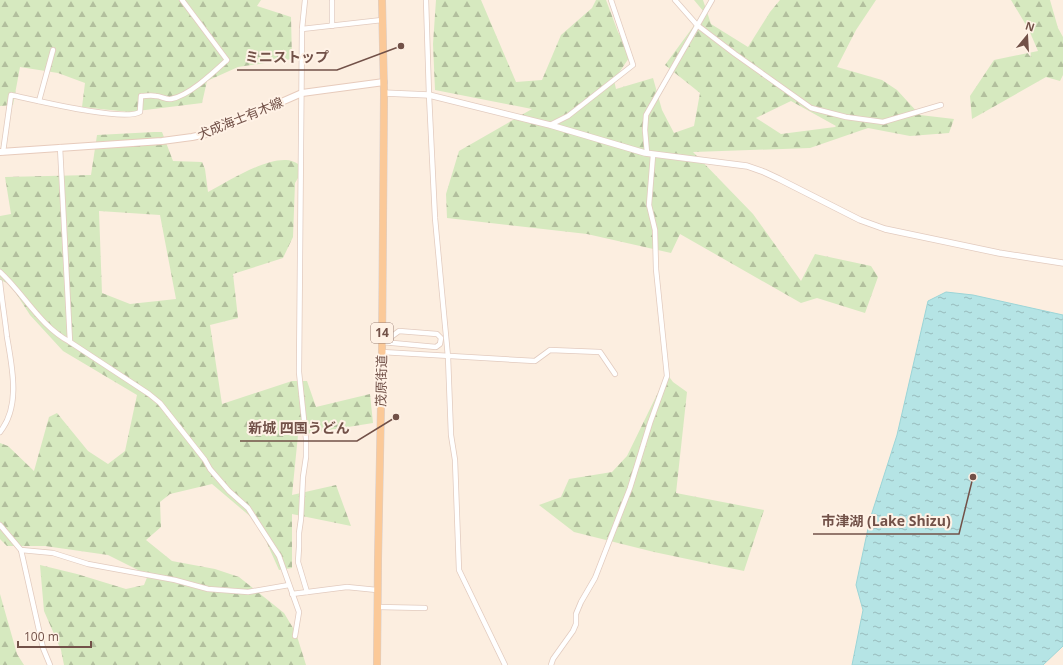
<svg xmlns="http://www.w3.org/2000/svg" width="1063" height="665" viewBox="0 0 1063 665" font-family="'Open Sans','Noto Sans JP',sans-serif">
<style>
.forest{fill:url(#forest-firs);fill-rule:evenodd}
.water{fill:url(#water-ripples);stroke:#9cd5d7}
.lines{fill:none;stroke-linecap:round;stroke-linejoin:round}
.minor-casing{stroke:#e2cbbf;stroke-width:6}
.tertiary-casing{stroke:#e2cbbf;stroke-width:7}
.secondary-casing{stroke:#e7cbbc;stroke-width:8}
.primary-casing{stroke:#d8cecc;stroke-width:8}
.minor{stroke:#fff;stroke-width:4.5}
.tertiary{stroke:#fff;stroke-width:5.5}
.secondary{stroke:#fff;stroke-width:6}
.primary{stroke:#fbc998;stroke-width:7}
.labels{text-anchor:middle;stroke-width:4;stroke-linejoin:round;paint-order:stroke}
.shield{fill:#fff2e6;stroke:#9c8177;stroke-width:1}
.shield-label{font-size:12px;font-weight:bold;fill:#725148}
.street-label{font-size:13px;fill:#725148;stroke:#fff2e6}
.leader{fill:none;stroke:#725148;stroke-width:1.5}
.callout-dot{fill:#725148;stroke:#fff2e6;stroke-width:1.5}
.callout-label{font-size:14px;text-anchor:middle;font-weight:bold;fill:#725148;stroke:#fff2e6;stroke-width:4;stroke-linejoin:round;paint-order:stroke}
</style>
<defs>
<pattern id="forest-firs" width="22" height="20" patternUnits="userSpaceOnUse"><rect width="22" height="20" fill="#d6e9bf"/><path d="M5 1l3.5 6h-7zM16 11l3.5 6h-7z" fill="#b2bf9d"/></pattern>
<pattern id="water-ripples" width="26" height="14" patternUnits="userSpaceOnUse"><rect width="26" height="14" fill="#b5e4e5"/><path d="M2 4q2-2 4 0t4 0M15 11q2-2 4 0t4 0" fill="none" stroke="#98bbbc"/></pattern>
</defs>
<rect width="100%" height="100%" fill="#fceee0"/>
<g class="forest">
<polygon points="0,0 261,0 257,6 291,17 292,59 238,67 207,81 202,103 129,112 82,107 85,83 58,73 20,67 13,105 0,106"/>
<path d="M436 0H481L516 82 542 80 561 35 592 8 596 0H606L618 32 631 55 614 80 616 89 653 78 662 110 674 133 694 126 700 93 665 65 704 12 694 0H703L711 24 748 47 770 12 780 0H876L856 30 837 67 882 80 897 90 920 115 954 119 949 133 910 136 868 128 810 148 693 152 753 214 801 281 815 254 871 266 878 277 865 313 817 298 801 303 680 234 671 253 587 234 447 218 446 194 459 151 532 109 435 90 433 44ZM791 101 836 126 835 127 781 134 756 118Z"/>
<polygon points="1011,0 1050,0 1058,28 1063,37 1063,75 1060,81 1046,77 972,119 970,96 994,60 1038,51 1029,30"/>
<path d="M154 132H162L173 161 202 162 205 169 208 192C229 181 263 159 286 160 290 160 295 162 298 164L301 173 295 183 293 237 283 258 233 274 238 318 210 325 222 404 292 381H307L316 407 370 394 373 423 298 435 292 495 336 485 351 526 292 514V568L279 570 258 523 212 484 170 494 160 502 161 527 146 540 172 561 215 569 239 577 284 613 296 633 306 665H64L61 650 44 611 40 565 77 574 126 589 144 585 148 575 108 555 45 546H7L0 539V443L8 446 34 471 49 417 57 413 88 451 108 464 125 451 137 395 63 351 30 315 10 284 0 280V216L11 214 5 177 91 175 97 135ZM99 211 160 215 176 299 130 304 102 293Z"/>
<polygon points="667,374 673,382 687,392 676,493 764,510 744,571 654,552 574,532 539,505 561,497 569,479 612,472 627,456"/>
<polygon points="0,594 17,654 24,665 0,665"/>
</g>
<polygon class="water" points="946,292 973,295 1063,315 1063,646 1043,665 852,665 863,610 856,585 870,519 897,435 928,301"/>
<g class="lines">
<defs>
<g id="minor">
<polyline points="305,0 302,29 299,372 306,439 306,457 303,477 301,519 299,533 299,547 298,562 307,592"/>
<polyline points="426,0 429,95 435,218 448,357 451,435 455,460 459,570 505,665"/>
<polyline points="675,0 697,25 735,54 811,108 846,117 883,122 941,105"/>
<polyline points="332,1 332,26"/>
<polyline points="302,29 382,20"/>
<polyline points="39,101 53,50"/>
<polyline points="550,125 568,116 633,65 611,0"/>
<polyline points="60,147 70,342 149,394 160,403 205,460 210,469 229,491 248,508 279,556 299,612 295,636"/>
<path d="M3 152 11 95C35 100 123 122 140 112L141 96C146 96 151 95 156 96 161 96 166 100 171 99 189 96 214 72 227 60L182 0"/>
<polyline points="647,153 645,130 646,115 712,0"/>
<path d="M0 272C24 294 40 326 70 342"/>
<path d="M0 282C2 301 5 319 7 337 12 367 21 406 0 432"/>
<polyline points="382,342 436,347 440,344 441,338 437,334 399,331 391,337 391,343"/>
<polyline points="382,352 535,361 550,350 600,352 615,374"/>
<polyline points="0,525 21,550 43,648 50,665"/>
<polyline points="21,550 53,553 88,564 175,580 208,589 248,592 289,585"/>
<polyline points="292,594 347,587 377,590"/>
<polyline points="378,607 425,608"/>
<polyline points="551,665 553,659 573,631 576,624 576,614 581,602 595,578 630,488 650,423 667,376 656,269 655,230 649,205 653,155"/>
</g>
<polyline id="tertiary" points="384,93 429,95 550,125 645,153 747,166 764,172 779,179 860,220 885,229 999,253 1063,263"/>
<polyline id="secondary" points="0,152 162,141 192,137 206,134 222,128 302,93 384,82"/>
<polyline id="primary" points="377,665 378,560 382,352 384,93 382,0"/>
</defs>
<use href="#minor" class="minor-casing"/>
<use href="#tertiary" class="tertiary-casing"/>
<use href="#secondary" class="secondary-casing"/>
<use href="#primary" class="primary-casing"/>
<use href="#minor" class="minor"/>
<use href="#tertiary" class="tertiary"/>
<use href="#secondary" class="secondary"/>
<use href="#primary" class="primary"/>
</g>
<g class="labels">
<rect class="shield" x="371" y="323" width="22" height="20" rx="3"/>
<g class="shield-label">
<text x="382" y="337">14</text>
</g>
<g class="street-label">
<text transform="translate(240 118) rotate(-22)" y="5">犬成海士有木線</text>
<text transform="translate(381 381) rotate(-89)" y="5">茂原街道</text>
</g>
</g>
<path class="leader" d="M401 46L337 70H237M396 417L357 441H240M973 477L959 534H813"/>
<g class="callout-dot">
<circle cx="401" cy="46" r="4"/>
<circle cx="396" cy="417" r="4"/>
<circle cx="973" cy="477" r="4"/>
</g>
<g class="callout-label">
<text x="287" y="62">ミニストップ</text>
<text x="299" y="433">新城 四国うどん</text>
<text x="886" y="526">市津湖 (Lake Shizu)</text>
</g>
<g transform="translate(1027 36) rotate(18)" stroke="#fff2e6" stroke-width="3" paint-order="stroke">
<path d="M0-3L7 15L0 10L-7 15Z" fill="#725148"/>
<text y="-6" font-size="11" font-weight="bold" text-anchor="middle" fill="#725148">N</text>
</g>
<path d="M18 641v6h73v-6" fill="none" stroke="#725148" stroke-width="2"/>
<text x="24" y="641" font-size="12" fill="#725148" stroke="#fff2e6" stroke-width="3" paint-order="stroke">100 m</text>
</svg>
